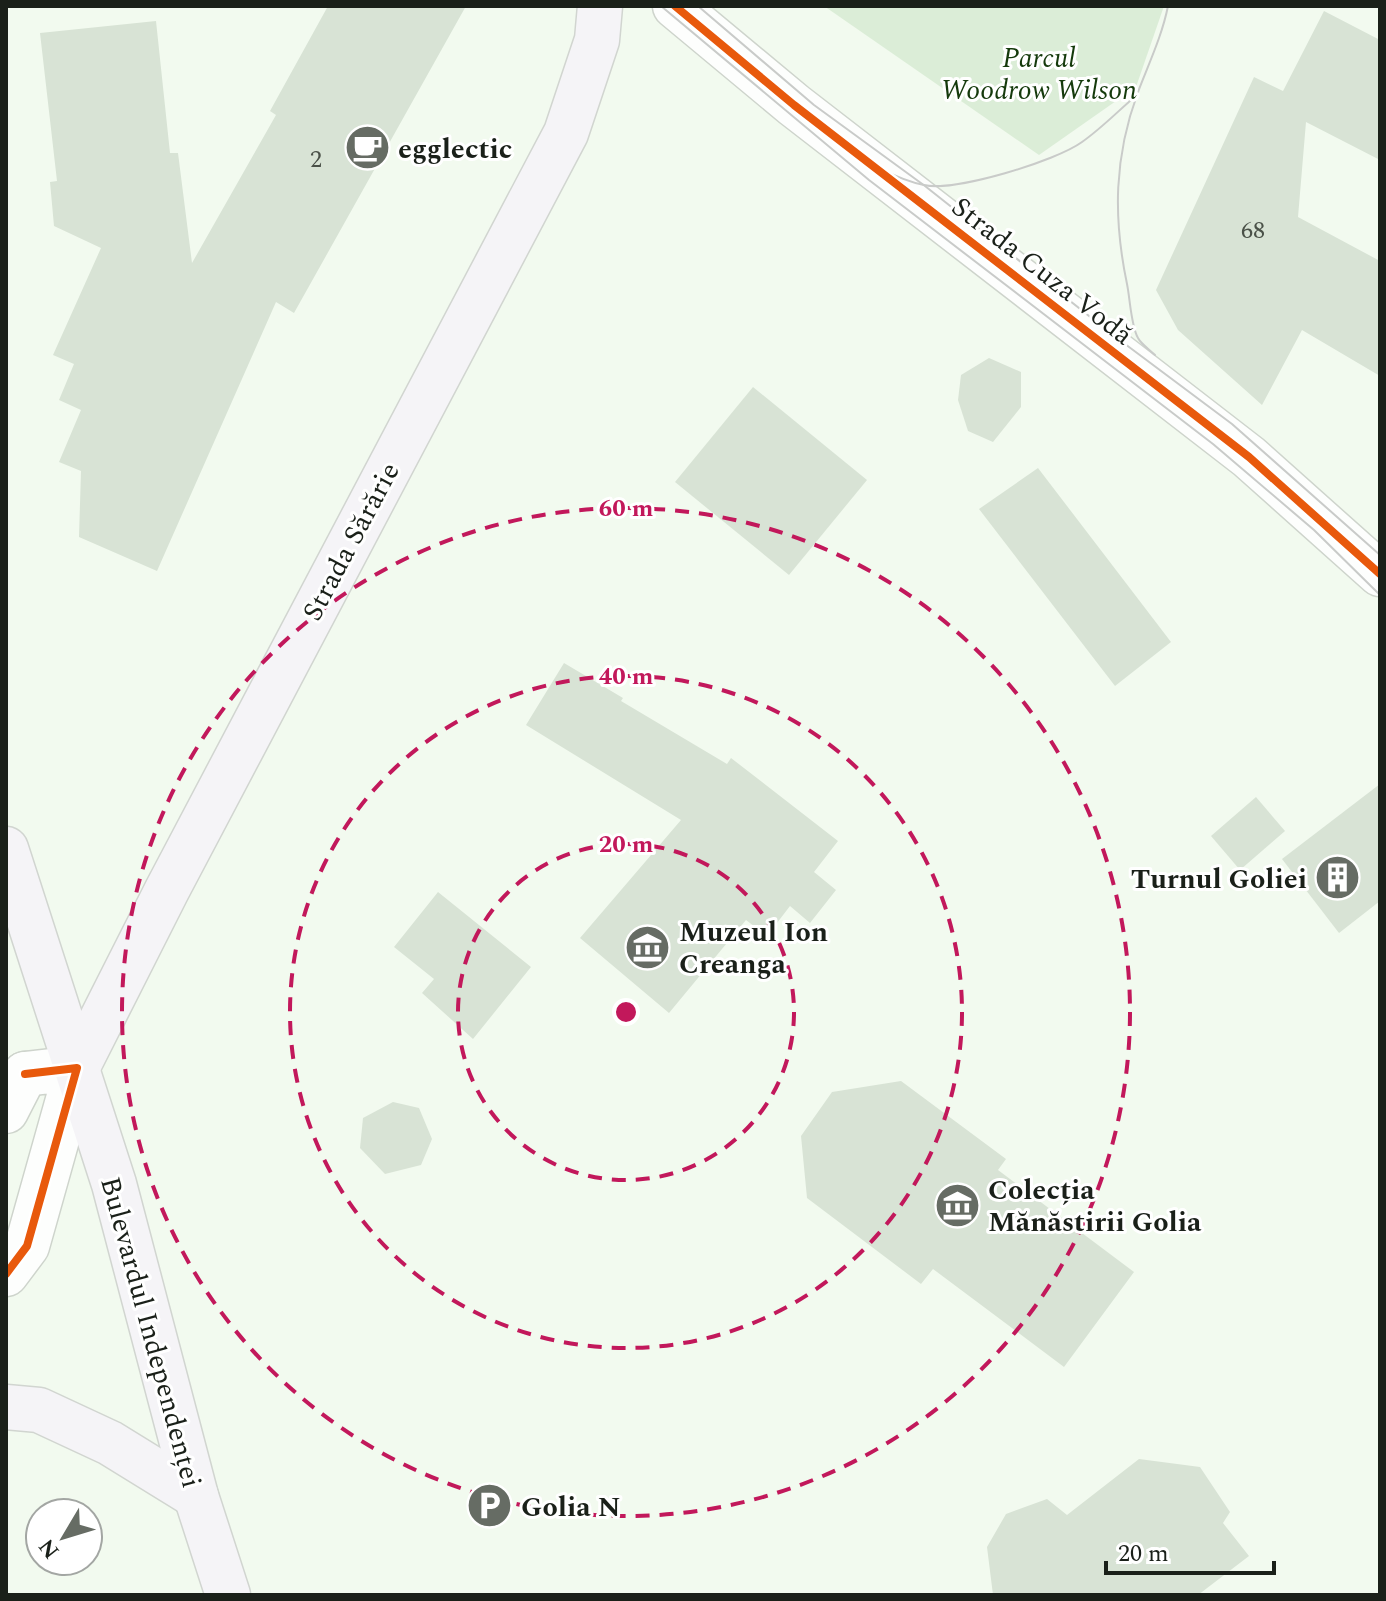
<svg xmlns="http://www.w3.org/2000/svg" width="1386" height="1601" viewBox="0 0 1386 1601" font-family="Spectral,serif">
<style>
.green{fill:#dbedd7}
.building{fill:#d8e3d5}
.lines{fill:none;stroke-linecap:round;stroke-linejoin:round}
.minor-casing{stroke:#ced4cc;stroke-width:47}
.major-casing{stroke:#d1d5d0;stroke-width:47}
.minor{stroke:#fdfefd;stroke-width:44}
.major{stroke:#f5f4f7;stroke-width:44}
.tram{stroke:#c9cbc9;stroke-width:2}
.cycleway-casing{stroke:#fff;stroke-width:13}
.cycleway{stroke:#e8590c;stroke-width:8}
.ring{fill:none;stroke:#c2185b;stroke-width:4;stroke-dasharray:14 10}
.labels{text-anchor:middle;stroke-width:6;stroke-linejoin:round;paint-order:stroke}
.number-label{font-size:24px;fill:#4a5148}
.park-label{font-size:28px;font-style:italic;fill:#153a0c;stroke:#fff}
.poi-label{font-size:28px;font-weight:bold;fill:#1a2019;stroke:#fff;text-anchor:start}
.street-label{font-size:28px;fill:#1a2019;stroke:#fff}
.centre{fill:#c2185b;stroke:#fff;stroke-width:4}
.ring-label{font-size:24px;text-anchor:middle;font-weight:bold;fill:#c2185b;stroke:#fff;stroke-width:6;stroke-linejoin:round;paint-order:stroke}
</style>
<rect width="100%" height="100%" fill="#f2faef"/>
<polygon class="green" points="824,6 1164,6 1136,87 1039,155"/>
<g class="building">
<polygon points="328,6 466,6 294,313 276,302 157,571 79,537 81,471 59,462 81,410 59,400 74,364 53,355 101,248 54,226 50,182 57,181 40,33 156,21 170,153 178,153 192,263 276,115 270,111"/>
<polygon points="1324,11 1380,40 1380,160 1306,122 1298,217 1380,261 1380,376 1302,330 1262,405 1178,330 1156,290 1254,77 1283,91"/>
<polygon points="989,358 1021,372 1021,407 993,442 968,431 958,400 961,375"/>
<polygon points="753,387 867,480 789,575 675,482"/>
<polygon points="1038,468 1171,642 1115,686 979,509"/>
<polygon points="564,663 623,698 621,701 727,764 731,758 838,841 814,872 836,890 810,923 790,906 767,936 746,920 669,1013 580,938 681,820 526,725"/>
<polygon points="1380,784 1380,901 1339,933 1282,859"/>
<polygon points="1256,797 1285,831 1240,870 1211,836"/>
<polygon points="438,892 531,967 473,1039 422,993 434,979 394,947"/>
<polygon points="901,1081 1006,1159 998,1170 1134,1272 1064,1367 933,1269 921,1284 807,1198 801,1136 832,1092"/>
<polygon points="393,1102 419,1108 432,1139 421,1165 385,1174 360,1148 363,1118"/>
<polygon points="1139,1459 1200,1467 1230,1512 1223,1523 1249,1556 1198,1595 993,1595 987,1547 1006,1514 1047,1499 1067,1515"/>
</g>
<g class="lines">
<defs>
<g id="minor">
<polyline points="675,6 794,105 1249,457 1380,574"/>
<polyline points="6,1111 25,1074"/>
<polyline points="6,1274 27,1246 77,1068 25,1074"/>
</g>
<g id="major">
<polyline points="6,849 114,1184 196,1496 228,1595"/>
<polyline points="77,1068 167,890 566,133 597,40 600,6"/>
<polyline points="6,1407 39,1410 110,1443 196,1496"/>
</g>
</defs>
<use href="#minor" class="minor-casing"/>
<use href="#major" class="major-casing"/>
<use href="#minor" class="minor"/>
<use href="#major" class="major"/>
<g class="tram">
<polyline points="661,6 869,180 1213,444 1314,530 1380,595"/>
<polyline points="698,6 814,105 925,186 1113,335 1232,424 1380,555"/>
<path d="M841 146C864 160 897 180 924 185 955 192 1056 161 1082 142 1102 128 1119 110 1138 94"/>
<path d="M1155 355C1150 350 1141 344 1138 338 1131 326 1130 298 1127 284 1113 217 1114 157 1138 92 1149 63 1162 36 1168 6"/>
</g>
<defs>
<g id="cycleway">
<polyline points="675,6 794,105 1249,457 1380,574"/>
<polyline points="6,1274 27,1246 77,1068 25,1074"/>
</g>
</defs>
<use href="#cycleway" class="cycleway-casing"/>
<use href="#cycleway" class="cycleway"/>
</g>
<g class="ring">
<circle cx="626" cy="1012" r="168"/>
<circle cx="626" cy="1012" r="336"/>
<circle cx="626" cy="1012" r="504"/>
</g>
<defs>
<symbol id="cafe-disc" viewBox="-11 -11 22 22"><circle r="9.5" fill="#666c64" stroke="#fff"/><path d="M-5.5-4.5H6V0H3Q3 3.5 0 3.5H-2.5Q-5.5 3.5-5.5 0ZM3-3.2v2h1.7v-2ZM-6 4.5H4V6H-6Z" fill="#fff"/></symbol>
<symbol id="building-disc" viewBox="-11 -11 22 22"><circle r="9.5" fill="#666c64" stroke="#fff"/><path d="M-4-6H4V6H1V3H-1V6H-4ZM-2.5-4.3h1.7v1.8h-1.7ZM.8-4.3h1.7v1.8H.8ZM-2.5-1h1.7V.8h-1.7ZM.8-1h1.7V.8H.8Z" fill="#fff"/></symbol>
<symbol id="museum-disc" viewBox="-11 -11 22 22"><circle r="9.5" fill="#666c64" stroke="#fff"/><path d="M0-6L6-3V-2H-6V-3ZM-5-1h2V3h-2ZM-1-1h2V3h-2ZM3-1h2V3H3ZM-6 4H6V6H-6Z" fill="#fff"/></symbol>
<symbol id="parking-disc" viewBox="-11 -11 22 22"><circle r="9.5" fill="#666c64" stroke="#fff"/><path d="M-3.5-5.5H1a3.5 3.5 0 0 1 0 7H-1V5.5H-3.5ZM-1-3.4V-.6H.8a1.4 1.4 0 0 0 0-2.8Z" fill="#fff"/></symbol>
</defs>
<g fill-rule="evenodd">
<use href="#cafe-disc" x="342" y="122" width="51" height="51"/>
<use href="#building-disc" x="1312" y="852" width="51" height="51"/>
<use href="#museum-disc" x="622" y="922" width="51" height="51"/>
<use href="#museum-disc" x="932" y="1180" width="51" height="51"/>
<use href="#parking-disc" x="464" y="1480" width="51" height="51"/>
</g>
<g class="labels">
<g class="number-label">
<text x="316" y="167">2</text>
<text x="1253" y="238">68</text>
</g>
<g class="park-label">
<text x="1039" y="67">Parcul<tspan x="1039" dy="32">Woodrow Wilson</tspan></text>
</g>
<g class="poi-label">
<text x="398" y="158">egglectic</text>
<text x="1307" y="888" text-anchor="end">Turnul Goliei</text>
<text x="679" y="941">Muzeul Ion<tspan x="679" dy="32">Creanga</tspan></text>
<text x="988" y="1199">Colecția<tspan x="988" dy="32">Mănăstirii Golia</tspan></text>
<text x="521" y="1516">Golia N</text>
</g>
<g class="street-label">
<text transform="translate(1043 270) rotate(38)" y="10">Strada Cuza Vodă</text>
<text transform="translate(350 541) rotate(-62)" y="10">Strada Sărărie</text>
<text transform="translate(152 1332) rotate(75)" y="10">Bulevardul Independenței</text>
</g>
</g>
<circle cx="626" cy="1012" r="12" class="centre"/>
<g class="ring-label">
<text x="626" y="516">60 m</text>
<text x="626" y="684">40 m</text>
<text x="626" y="852">20 m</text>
</g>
<rect width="1386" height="1601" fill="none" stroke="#1a2019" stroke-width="16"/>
<g transform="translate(64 1537) rotate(232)"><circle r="38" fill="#ffffff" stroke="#a3a6a3" stroke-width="2"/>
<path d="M0-6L14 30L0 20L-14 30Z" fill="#666c64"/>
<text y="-12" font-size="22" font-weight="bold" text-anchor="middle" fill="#1a2019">N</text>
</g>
<path d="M1106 1561v12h168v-12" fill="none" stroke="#1a2019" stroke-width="4"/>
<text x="1118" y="1561" font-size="24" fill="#1a2019" stroke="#ffffff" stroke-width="6" paint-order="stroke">20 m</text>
</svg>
